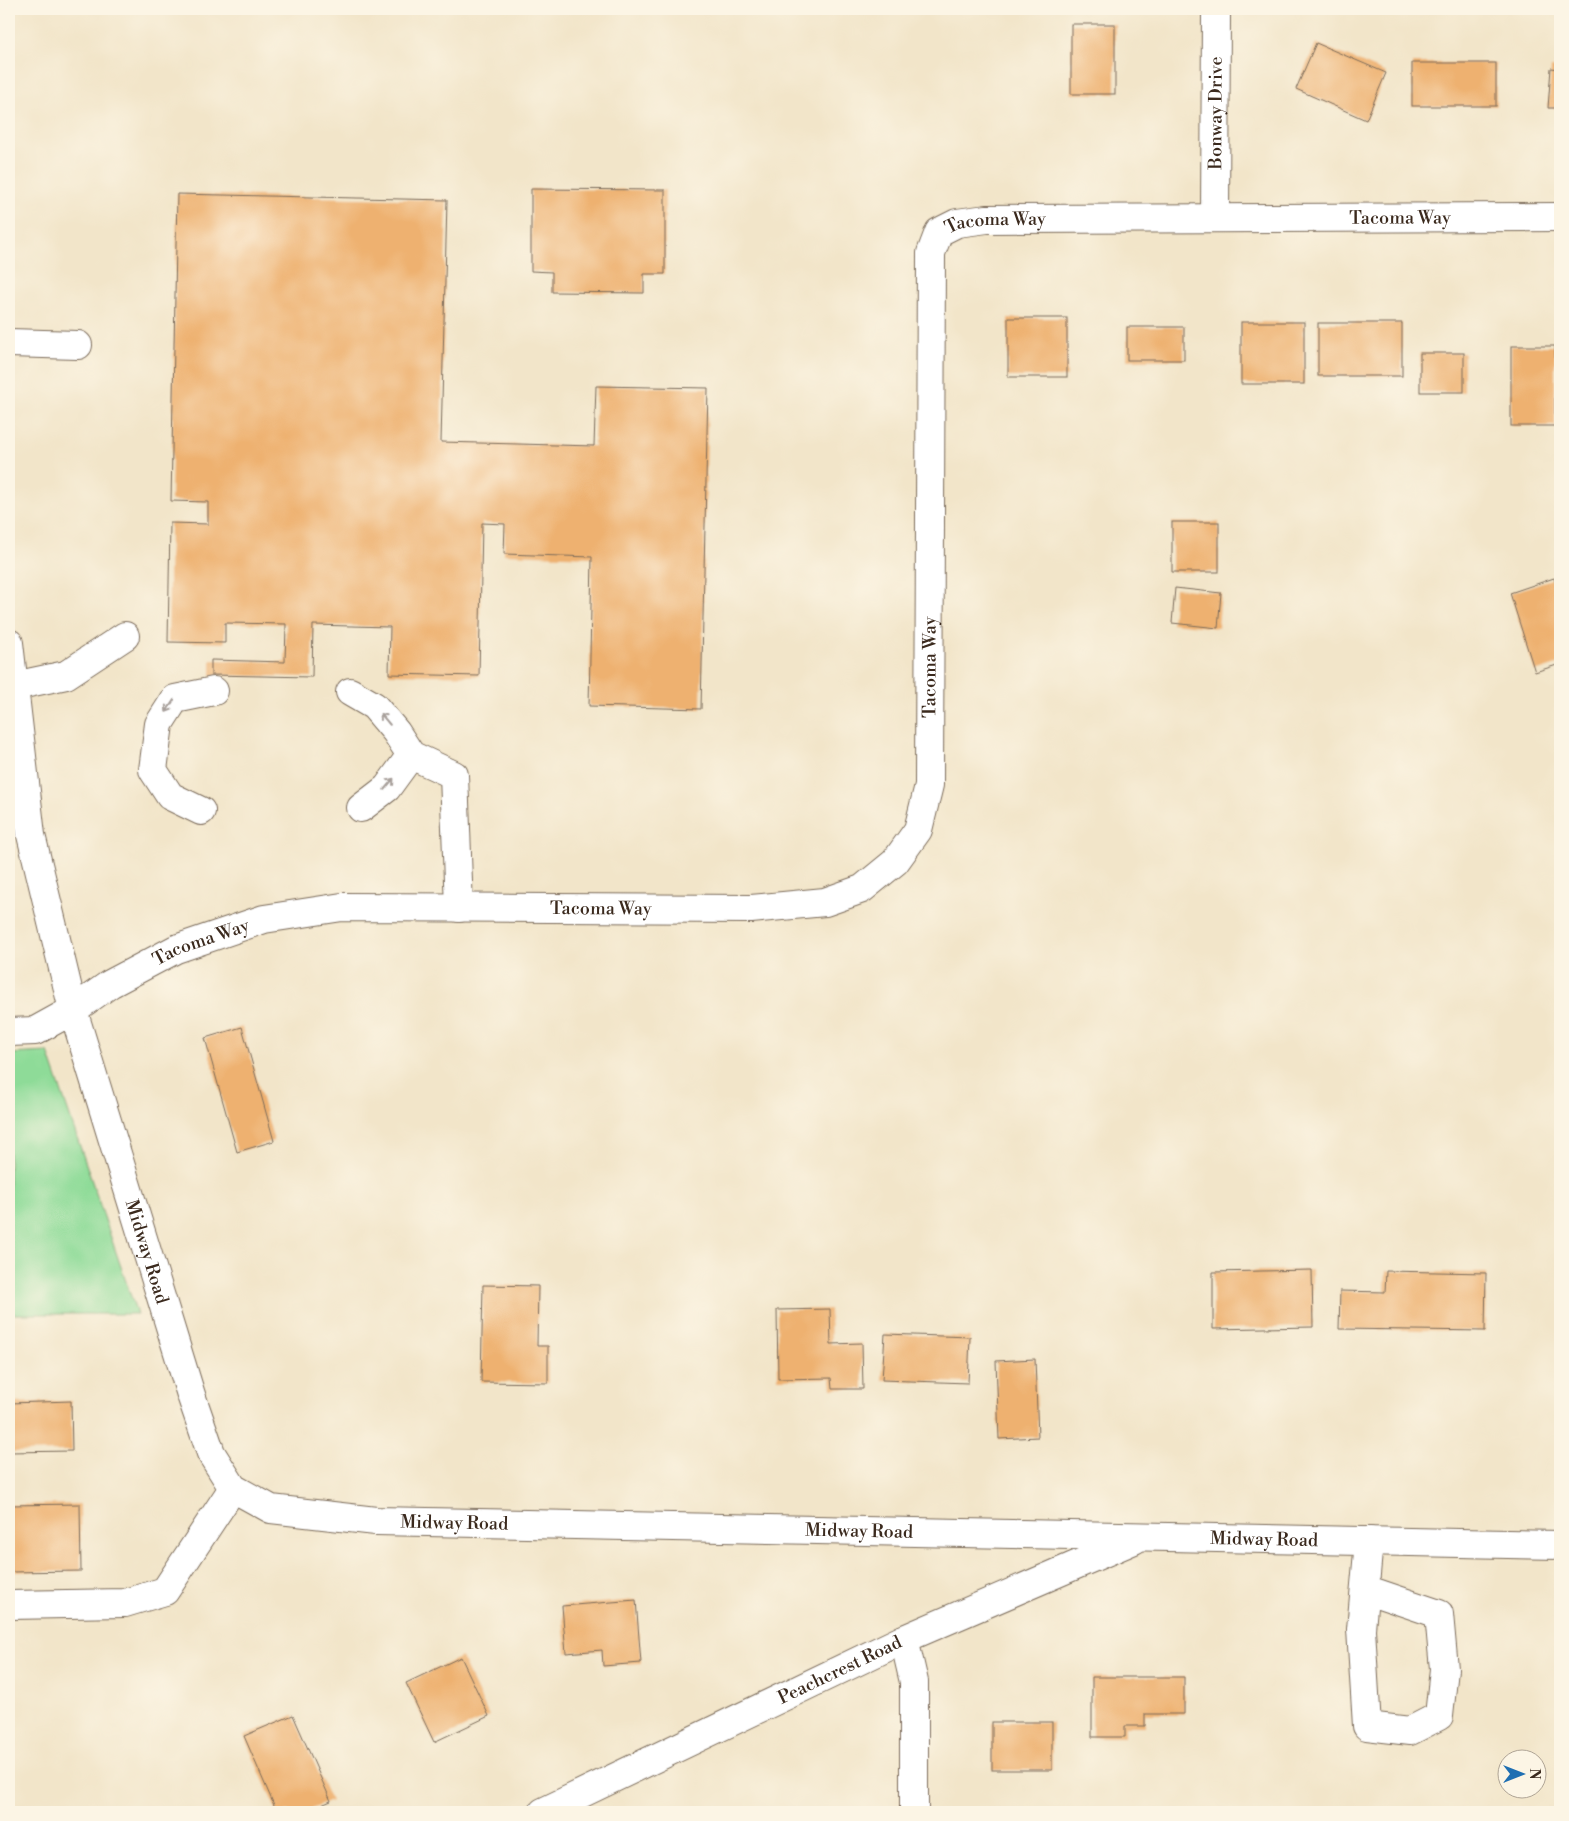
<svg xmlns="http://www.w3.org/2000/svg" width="1569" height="1821" viewBox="0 0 1569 1821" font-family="'Libre Bodoni',serif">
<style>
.green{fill:#8edb98;stroke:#64825b}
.building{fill:#eeb170}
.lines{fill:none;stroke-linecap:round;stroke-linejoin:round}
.minor-casing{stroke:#7b6b5a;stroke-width:30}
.minor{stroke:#fff;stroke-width:28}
.oneway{stroke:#a79f9a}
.labels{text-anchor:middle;stroke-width:4.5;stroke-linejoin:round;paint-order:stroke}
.street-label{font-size:18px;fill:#3b2a1e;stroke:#fcf5e5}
</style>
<rect width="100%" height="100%" fill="#fcf5e5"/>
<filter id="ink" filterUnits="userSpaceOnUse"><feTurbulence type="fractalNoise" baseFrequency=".02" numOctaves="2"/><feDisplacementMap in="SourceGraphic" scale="10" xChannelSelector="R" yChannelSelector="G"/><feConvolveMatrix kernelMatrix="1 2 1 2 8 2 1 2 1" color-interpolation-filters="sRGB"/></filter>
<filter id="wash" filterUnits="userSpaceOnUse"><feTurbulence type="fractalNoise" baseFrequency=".0096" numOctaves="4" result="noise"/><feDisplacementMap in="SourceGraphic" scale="20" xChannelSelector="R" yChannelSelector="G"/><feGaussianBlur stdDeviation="1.12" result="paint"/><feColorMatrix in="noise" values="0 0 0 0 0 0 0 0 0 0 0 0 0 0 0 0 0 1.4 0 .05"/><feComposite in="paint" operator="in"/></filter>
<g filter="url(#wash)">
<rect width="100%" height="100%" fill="#f2e5c9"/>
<polygon class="green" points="48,1052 137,1314 9,1314 9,1054"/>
<g id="blocks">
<g class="building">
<rect x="1071" y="24" width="44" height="70"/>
<polygon points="1316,43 1386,73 1366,120 1296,89"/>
<rect x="1412" y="63" width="84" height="43"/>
<polygon points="1551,68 1560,69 1560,108 1548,108"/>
<polygon points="531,189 665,190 665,274 644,274 644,293 552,292 552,272 531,271"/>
<polygon points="177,194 447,200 441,442 594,446 596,386 708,388 701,709 589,706 592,557 504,554 505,524 482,523 479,676 389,674 390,627 313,625 312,677 211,675 211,660 285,662 286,624 225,623 225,643 168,642 170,523 208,524 208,502 171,501"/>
<rect x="1008" y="318" width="59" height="59"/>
<rect x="1241" y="322" width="63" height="62"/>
<rect x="1318" y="323" width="84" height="53"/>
<rect x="1127" y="327" width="57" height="33"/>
<rect x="1511" y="346" width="44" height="80"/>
<rect x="1420" y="353" width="44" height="39"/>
<rect x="1172" y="522" width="47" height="50"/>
<polygon points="1554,578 1560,598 1560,664 1535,672 1510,593"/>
<polygon points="1175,588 1221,593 1218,628 1172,623"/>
<polygon points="242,1027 274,1141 237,1152 205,1038"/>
<polygon points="1312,1270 1313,1327 1213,1329 1213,1272"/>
<polygon points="1386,1271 1486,1273 1485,1331 1339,1329 1340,1291 1385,1292"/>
<polygon points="483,1285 538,1286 537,1346 548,1346 548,1383 481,1382"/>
<polygon points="830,1309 831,1344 862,1343 863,1389 832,1389 831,1378 778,1379 777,1310"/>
<polygon points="885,1334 970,1337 968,1383 882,1380"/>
<polygon points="1035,1359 1038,1437 999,1439 996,1361"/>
<polygon points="71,1401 72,1451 9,1452 9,1403"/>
<polygon points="80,1504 81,1571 9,1572 9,1505"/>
<polygon points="636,1600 641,1663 603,1666 602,1650 566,1653 562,1606"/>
<polygon points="461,1657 489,1716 434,1742 406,1683"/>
<polygon points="1092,1677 1184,1677 1184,1714 1145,1714 1145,1726 1125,1726 1125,1737 1092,1737"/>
<polygon points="293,1715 331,1801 305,1812 277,1812 244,1736"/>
<rect x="992" y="1722" width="60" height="48"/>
</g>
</g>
</g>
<g filter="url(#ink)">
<use href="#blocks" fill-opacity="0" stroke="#7b6b5a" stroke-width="1"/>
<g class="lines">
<defs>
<g id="minor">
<path id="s1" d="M1215 218 1216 9"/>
<polyline points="9,343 78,345"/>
<path id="s2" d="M9 643 31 835 73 1010 191 1395 211 1453 233 1488 271 1509 376 1521 1560 1545"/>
<polyline points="14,686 66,675 125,636"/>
<polyline points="350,692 374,706 396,732 411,755 454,775 459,908"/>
<polyline points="361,808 387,788 411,755"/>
<polyline points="201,811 170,796 153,770 159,724 175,699 214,691"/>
<path id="s3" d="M9 1032 35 1031 73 1010 110 984 176 949 264 919 342 907 751 909 825 902 862 889 895 862 918 830 929 785 931 253 939 232 957 223 987 219 1560 217"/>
<polyline points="1365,1589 1439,1614 1444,1669 1439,1716 1410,1731 1367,1726 1361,1629 1369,1541"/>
<polyline points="9,1605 125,1603 165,1591 233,1488"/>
<polyline points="904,1639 914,1682 914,1812"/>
<path id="s4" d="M543 1812 904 1639 1134 1540"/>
</g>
</defs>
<use href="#minor" class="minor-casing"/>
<use href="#minor" class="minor"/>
</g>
<defs><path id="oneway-shaft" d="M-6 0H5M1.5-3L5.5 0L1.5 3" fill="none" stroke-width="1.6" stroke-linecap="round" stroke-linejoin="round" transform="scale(1.25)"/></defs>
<g class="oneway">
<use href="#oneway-shaft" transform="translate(170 706) rotate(123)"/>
<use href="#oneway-shaft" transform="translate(385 719) rotate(-130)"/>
<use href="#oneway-shaft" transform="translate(389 784) rotate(-50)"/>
</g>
</g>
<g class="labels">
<g class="street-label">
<text dy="6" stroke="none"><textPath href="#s1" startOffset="105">Bonway Drive</textPath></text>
<text dy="6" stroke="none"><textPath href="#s3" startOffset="2030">Tacoma Way</textPath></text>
<text dy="6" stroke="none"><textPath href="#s3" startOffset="1625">Tacoma Way</textPath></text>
<text dy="6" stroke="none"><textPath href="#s3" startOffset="1130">Tacoma Way</textPath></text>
<text dy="6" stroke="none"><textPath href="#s3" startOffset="620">Tacoma Way</textPath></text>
<text dy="6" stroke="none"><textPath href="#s3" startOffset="215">Tacoma Way</textPath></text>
<text dy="6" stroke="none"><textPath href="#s2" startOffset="626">Midway Road</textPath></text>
<text dy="6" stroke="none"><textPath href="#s2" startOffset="1106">Midway Road</textPath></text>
<text dy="6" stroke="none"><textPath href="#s2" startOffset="1511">Midway Road</textPath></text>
<text dy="6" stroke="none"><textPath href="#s2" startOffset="1916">Midway Road</textPath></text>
<text dy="6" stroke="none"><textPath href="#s4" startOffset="329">Peachcrest Road</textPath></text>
</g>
</g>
<rect width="1569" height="1821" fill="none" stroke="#fcf5e5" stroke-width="30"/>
<g transform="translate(1522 1774) rotate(90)"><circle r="24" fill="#fcf5e5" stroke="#afa495"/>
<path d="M0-4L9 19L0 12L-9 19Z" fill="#1f6fb2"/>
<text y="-8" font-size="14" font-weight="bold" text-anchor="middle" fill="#3b2a1e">N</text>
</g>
</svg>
